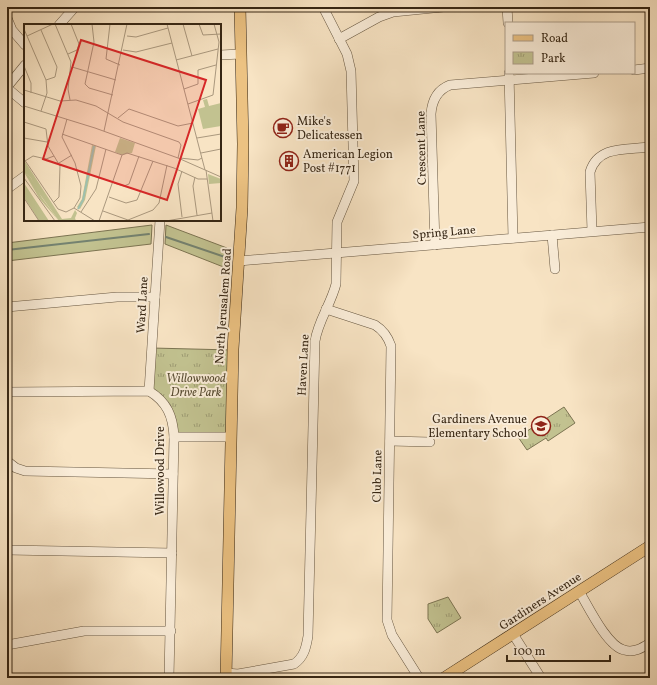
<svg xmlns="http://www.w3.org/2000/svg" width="657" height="685" viewBox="0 0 657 685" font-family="Vollkorn,serif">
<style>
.green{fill:#c2c290;stroke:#7c7452}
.park{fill:url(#park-tufts);stroke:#7c7452}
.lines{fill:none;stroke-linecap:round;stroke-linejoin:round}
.stream{stroke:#748270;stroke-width:2}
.minor-casing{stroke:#665640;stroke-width:10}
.major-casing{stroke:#362614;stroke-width:12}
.minor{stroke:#faedd9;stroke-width:9}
.major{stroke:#ecc282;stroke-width:11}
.labels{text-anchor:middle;stroke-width:4;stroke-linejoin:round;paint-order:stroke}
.poi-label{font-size:12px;fill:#362614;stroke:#faedd9;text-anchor:start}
.street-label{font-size:12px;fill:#362614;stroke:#faedd9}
.park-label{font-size:12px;font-style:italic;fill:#594d33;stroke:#faedd9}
.inset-river{fill:none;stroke:#9ebfae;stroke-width:2}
.inset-road{fill:none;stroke:#aa987e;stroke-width:1}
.view{fill:#d62828;fill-opacity:0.15;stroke:#d62828;stroke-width:2}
.inset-edge{fill:none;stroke:#362614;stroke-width:2}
</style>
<defs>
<pattern id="park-tufts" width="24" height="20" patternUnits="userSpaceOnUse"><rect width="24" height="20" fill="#c2c290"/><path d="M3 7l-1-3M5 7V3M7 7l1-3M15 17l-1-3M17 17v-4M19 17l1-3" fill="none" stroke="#9e9d74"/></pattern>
</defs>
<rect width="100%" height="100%" fill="#f8e4c4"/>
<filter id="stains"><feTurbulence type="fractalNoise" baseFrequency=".005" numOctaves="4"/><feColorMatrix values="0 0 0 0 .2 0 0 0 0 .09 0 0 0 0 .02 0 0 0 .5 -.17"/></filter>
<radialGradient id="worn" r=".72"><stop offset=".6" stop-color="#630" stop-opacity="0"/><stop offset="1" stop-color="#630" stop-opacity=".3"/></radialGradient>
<g class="green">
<polygon points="152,225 151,244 7,261 7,243"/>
<polygon points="166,225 227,248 226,268 165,244"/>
</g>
<g class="park">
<polygon points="152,348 232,350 229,437 175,437 173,417 150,391"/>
<polygon points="564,407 575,423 548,441 546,438 527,450 518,437"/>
<polygon points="448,597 461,618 437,633 428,619 428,604"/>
</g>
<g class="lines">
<g class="stream">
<polyline points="166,237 225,257"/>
<polyline points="7,250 149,234"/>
</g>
<defs>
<g id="minor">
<polyline points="507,7 508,23"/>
<polyline points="7,18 12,30 25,45"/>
<polyline points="59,25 75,7"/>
<polyline points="339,39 379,17 393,12 443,7"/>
<polyline points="220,55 241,54"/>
<polyline points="634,70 650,68"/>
<polyline points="509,73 513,238"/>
<polyline points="7,87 25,65"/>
<polyline points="7,88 25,103"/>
<polyline points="7,189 25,176"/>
<path d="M592 231 590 172C598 145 627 150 650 147"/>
<polyline points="552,235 555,269"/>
<path d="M435 245 431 114C432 100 437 90 450 85L594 73"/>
<polyline points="239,261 650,227"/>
<polyline points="7,307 117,297 155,297"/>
<path d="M326 309 375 325C383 330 388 337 391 346L387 620 392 635 419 678"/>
<polyline points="149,391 160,220"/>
<path d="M7 392 149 391C167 402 173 416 174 437L169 678"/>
<polyline points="174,437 230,437"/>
<polyline points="390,441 430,442"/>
<polyline points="7,461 16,468 25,471 173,474"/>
<polyline points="7,550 172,553"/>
<path d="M579 591C588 606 607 646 624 650 634 653 642 648 650 643"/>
<polyline points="513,634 541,678"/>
<polyline points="7,645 84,631 171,631"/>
<path d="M226 673 238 674 294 664C304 657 306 648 308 636L315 341C318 321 331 304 336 284L337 222 354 181 351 71 347 54 323 7"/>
</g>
<g id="major">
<polyline points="226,678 233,349 242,208 243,144 240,7"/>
<polyline points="444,678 650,546"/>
</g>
</defs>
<use href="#minor" class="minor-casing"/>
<use href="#major" class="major-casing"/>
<use href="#minor" class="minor"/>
<use href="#major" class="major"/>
</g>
<defs>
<symbol id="cafe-ring" viewBox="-11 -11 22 22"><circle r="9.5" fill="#faedd9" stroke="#8f2418" stroke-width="1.5"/><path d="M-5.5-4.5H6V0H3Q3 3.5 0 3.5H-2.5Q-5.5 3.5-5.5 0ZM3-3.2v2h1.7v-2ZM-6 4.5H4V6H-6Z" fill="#8f2418"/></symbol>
<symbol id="building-ring" viewBox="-11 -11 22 22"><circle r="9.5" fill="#faedd9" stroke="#8f2418" stroke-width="1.5"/><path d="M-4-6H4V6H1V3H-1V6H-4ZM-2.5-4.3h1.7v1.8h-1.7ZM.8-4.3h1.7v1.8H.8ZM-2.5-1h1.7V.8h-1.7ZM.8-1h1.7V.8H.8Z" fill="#8f2418"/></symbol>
<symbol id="school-ring" viewBox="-11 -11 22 22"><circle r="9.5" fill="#faedd9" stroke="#8f2418" stroke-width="1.5"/><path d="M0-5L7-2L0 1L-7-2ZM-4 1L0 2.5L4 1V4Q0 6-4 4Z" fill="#8f2418"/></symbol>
</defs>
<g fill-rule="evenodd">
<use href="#cafe-ring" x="272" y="117" width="22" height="22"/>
<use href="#building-ring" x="278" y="150" width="22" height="22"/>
<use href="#school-ring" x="530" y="415" width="22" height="22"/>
</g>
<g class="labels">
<g class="poi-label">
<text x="297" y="125">Mike's<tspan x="297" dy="14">Delicatessen</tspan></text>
<text x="303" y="158">American Legion<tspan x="303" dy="14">Post #1771</tspan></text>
<text x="527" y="423" text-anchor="end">Gardiners Avenue<tspan x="527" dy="14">Elementary School</tspan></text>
</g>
<g class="street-label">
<text transform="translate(421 148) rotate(-91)" y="4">Crescent Lane</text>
<text transform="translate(444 232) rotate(-5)" y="4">Spring Lane</text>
<text transform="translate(142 305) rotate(-87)" y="4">Ward Lane</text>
<text transform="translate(223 306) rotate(-86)" y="4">North Jerusalem Road</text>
<text transform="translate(303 365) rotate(-87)" y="4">Haven Lane</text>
<text transform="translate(160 471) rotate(-90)" y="4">Willowood Drive</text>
<text transform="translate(377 476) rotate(-89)" y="4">Club Lane</text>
<text transform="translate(540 601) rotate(-33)" y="4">Gardiners Avenue</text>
</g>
<g class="park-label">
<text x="196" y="382">Willowwood<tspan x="196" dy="14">Drive Park</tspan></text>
</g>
</g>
<g transform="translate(24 24)">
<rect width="197" height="197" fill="#f8e4c4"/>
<path d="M68 121 72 122 61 176 56 185 53 183 58 175ZM0 148 7 154 18 174 35 197 15 174Z" fill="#c2c290"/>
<path d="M0 136 38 195 47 194 51 186 53 189 51 194 52 197H35L12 165 7 154 0 148ZM0 159 25 197H15L0 173Z" fill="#c2c290"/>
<path d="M183 75 185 82 197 79V102L179 105 174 85 181 83 179 76ZM96 114 111 119 108 129 98 131 91 128ZM184 150 197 155V159L185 160Z" fill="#c2c290"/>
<path class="inset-river" d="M54 185 59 176 70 122"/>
<path class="inset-road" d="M31 0 47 38 44 65 46 76M68 0 70 18 61 60 65 64 89 71M86 0 82 35 96 41M143 0 181 146M159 0 168 32M175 0 179 11 197 10M0 5 22 56 23 69 17 87M17 6 33 43 31 53 22 56M3 12 29 0M103 12 112 13 144 4M99 26 112 28 148 19M44 30 53 26 55 20 47 0M152 36 194 25M0 42 7 59V69M48 43 92 56M160 65 174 60V46L192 41M0 66 36 77 52 76 72 82 99 98 155 118 157 121 154 134M164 80 189 71 195 18 190 0M0 82 71 104 154 134 197 153M94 94 105 85 154 102 169 99M43 95 38 113 51 139 57 162 56 174 50 184M0 98 22 105 24 122 36 142 35 173 29 179M80 107 103 0M38 110 98 131M0 114 23 118M173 114 197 110M177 129 197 125M156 134 174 136 178 134M0 135 34 185 42 188 50 184 71 197M1 137 9 132 22 135 30 132M35 139 48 131M182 146 189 197M158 147 154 160 158 193M171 153 169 162 173 191M0 154 31 197M90 159 100 162 105 160 115 132M85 173 102 179 113 176 129 137M0 174 15 197M79 187 104 196 129 186 135 179 143 141M57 188 72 165 82 125M75 197 98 131 103 129 150 144 174 155H183M142 197 188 189"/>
<path class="view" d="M57 16 182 56 143 176 19 135Z"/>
<rect width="197" height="197" class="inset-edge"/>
</g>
<rect width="657" height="685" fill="none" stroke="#f8e4c4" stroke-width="24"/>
<rect x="8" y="8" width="641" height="669" fill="none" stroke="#362614" stroke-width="2"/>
<rect x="12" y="12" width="633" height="661" fill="none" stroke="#362614"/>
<rect x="505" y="22" width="130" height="52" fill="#faedd9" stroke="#ac9d8a"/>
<rect x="513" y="35" width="20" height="6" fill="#ecc282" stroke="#ac9d8a"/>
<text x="541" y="42" font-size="12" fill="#362614">Road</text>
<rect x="513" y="52" width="20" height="12" fill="url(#park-tufts)" stroke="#ac9d8a"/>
<text x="541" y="62" font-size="12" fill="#362614">Park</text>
<path d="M507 655v6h103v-6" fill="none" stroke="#362614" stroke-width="2"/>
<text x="513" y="655" font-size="12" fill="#362614" stroke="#faedd9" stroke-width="3" paint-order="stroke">100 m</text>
<rect width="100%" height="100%" filter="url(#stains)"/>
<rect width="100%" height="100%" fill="url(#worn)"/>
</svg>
